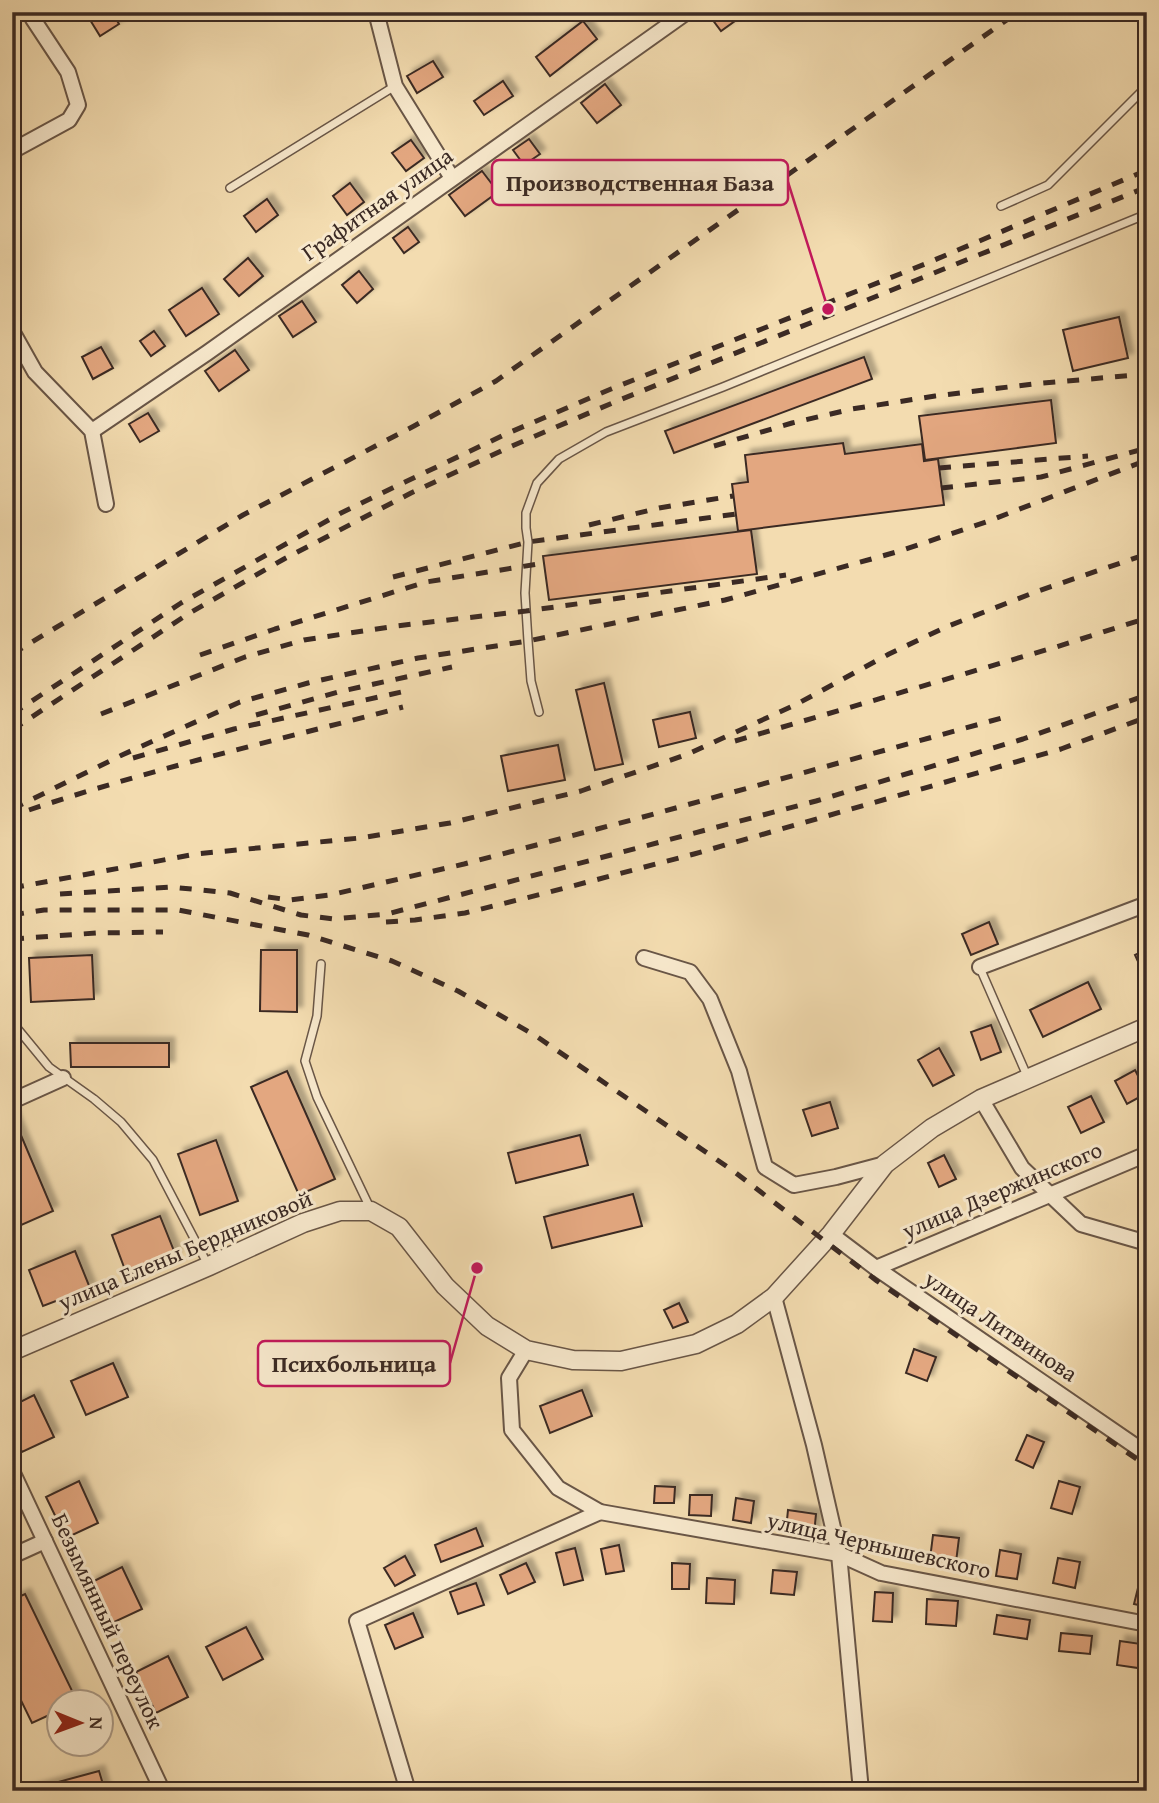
<svg xmlns="http://www.w3.org/2000/svg" width="1159" height="1803" viewBox="0 0 1159 1803" font-family="'Gentium Book Plus',serif">
<style>
.building{fill:#e3a780;stroke:#3b2a24;stroke-width:2;filter:url(#shadow)}
.lines{fill:none;stroke-linecap:round;stroke-linejoin:round}
.service-casing{stroke:#695647;stroke-width:10}
.minor-casing{stroke:#695647;stroke-width:18}
.tertiary-casing{stroke:#695647;stroke-width:21}
.service{stroke:#f7e8cc;stroke-width:7}
.minor{stroke:#f7e8cc;stroke-width:14}
.tertiary{stroke:#f7e8cc;stroke-width:18}
.rail{stroke:#3b2a24;stroke-width:5;stroke-dasharray:12 12;stroke-linecap:butt}
.labels{text-anchor:middle;stroke-width:6;stroke-linejoin:round;paint-order:stroke}
.street-label{font-size:23px;fill:#3b2a24;stroke:#f7e8cc}
.leader{fill:none;stroke:#c2185b;stroke-width:2.5}
.callout-dot{fill:#c2185b;stroke:#f7e8cc;stroke-width:2.5}
.callout{fill:#f7e8cc;stroke:#c2185b;stroke-width:2.5}
.callout-label{font-size:24px;text-anchor:middle;font-weight:bold;fill:#3b2a24}
</style>
<defs>
<filter id="shadow"><feDropShadow dx="5.5" dy="-5.5" stdDeviation="2" flood-color="#0004"/></filter>
</defs>
<rect width="100%" height="100%" fill="#f3dcb0"/>
<filter id="stains"><feTurbulence type="fractalNoise" baseFrequency=".00286" numOctaves="4"/><feColorMatrix values="0 0 0 0 .2 0 0 0 0 .09 0 0 0 0 .02 0 0 0 .5 -.17"/></filter>
<radialGradient id="worn" r=".72"><stop offset=".6" stop-color="#630" stop-opacity="0"/><stop offset="1" stop-color="#630" stop-opacity=".3"/></radialGradient>
<g class="building">
<polygon points="90,12 112,12 119,24 100,36 87,15"/>
<polygon points="713,12 740,12 742,16 721,31 709,15"/>
<polygon points="583,21 597,39 550,76 536,57"/>
<polygon points="433,61 443,77 417,93 407,76"/>
<polygon points="503,81 513,96 484,115 474,101"/>
<polygon points="605,84 621,105 597,123 581,103"/>
<polygon points="529,139 540,154 524,165 513,150"/>
<polygon points="411,140 424,158 406,171 392,153"/>
<polygon points="482,171 498,192 465,216 449,195"/>
<polygon points="350,183 364,202 347,215 333,196"/>
<polygon points="267,199 278,215 256,232 244,216"/>
<polygon points="408,227 419,242 404,253 393,238"/>
<polygon points="248,258 263,276 239,296 224,279"/>
<polygon points="359,271 373,289 357,303 342,285"/>
<polygon points="202,288 219,314 186,336 169,310"/>
<polygon points="302,301 316,322 293,337 279,316"/>
<polygon points="1119,317 1128,358 1073,371 1063,330"/>
<polygon points="154,331 165,346 151,356 140,341"/>
<polygon points="101,347 113,368 93,379 82,357"/>
<polygon points="235,350 249,370 219,391 205,371"/>
<polygon points="864,357 872,379 674,453 665,431"/>
<polygon points="1051,400 1056,443 925,460 919,416"/>
<polygon points="148,413 159,431 140,442 129,424"/>
<polygon points="843,443 845,454 922,444 924,461 938,459 944,505 738,531 732,484 748,482 745,455"/>
<polygon points="751,530 757,574 549,600 543,556"/>
<polygon points="604,683 623,764 595,770 576,690"/>
<polygon points="690,712 696,738 659,747 653,720"/>
<polygon points="558,745 565,780 508,791 501,756"/>
<polygon points="989,922 998,944 971,955 962,934"/>
<polygon points="1147,949 1147,979 1146,979 1135,955"/>
<polygon points="261,950 297,950 297,1012 260,1011"/>
<polygon points="92,955 94,999 31,1002 29,958"/>
<polygon points="1088,982 1101,1009 1043,1037 1030,1010"/>
<polygon points="991,1025 1001,1052 981,1060 971,1032"/>
<polygon points="70,1043 169,1043 169,1067 71,1067"/>
<polygon points="939,1048 954,1075 933,1086 918,1060"/>
<polygon points="1135,1070 1147,1093 1127,1104 1115,1081"/>
<polygon points="287,1071 335,1179 299,1195 251,1087"/>
<polygon points="1091,1096 1104,1122 1081,1133 1068,1107"/>
<polygon points="830,1102 838,1128 812,1136 803,1110"/>
<polygon points="12,1114 53,1211 19,1226 12,1209"/>
<polygon points="580,1135 588,1165 516,1183 508,1153"/>
<polygon points="216,1140 238,1201 200,1215 178,1154"/>
<polygon points="944,1155 956,1179 939,1187 928,1163"/>
<polygon points="633,1194 642,1226 552,1248 544,1217"/>
<polygon points="160,1216 176,1256 127,1275 112,1235"/>
<polygon points="75,1251 90,1288 43,1306 29,1270"/>
<polygon points="679,1303 688,1322 673,1328 664,1310"/>
<polygon points="914,1349 936,1357 927,1381 906,1373"/>
<polygon points="113,1363 128,1397 86,1415 71,1381"/>
<polygon points="582,1390 592,1416 550,1433 540,1406"/>
<polygon points="34,1395 54,1437 22,1452 12,1432 12,1406"/>
<polygon points="1027,1435 1044,1442 1033,1468 1016,1460"/>
<polygon points="79,1481 98,1523 66,1538 46,1497"/>
<polygon points="1059,1481 1080,1487 1072,1514 1051,1508"/>
<polygon points="655,1486 675,1487 674,1503 654,1503"/>
<polygon points="690,1495 712,1495 711,1516 689,1515"/>
<polygon points="736,1498 754,1501 751,1523 733,1520"/>
<polygon points="788,1510 816,1514 814,1534 786,1530"/>
<polygon points="476,1528 483,1546 441,1562 435,1545"/>
<polygon points="933,1535 959,1538 956,1562 930,1559"/>
<polygon points="619,1545 624,1571 606,1574 601,1549"/>
<polygon points="575,1548 583,1580 564,1585 556,1553"/>
<polygon points="1000,1550 1021,1554 1017,1579 996,1576"/>
<polygon points="405,1556 415,1575 395,1586 384,1568"/>
<polygon points="1058,1558 1080,1562 1075,1588 1053,1583"/>
<polygon points="526,1563 535,1582 508,1594 500,1575"/>
<polygon points="672,1563 690,1564 689,1589 672,1589"/>
<polygon points="122,1567 142,1609 110,1624 90,1583"/>
<polygon points="773,1570 797,1572 794,1595 771,1593"/>
<polygon points="707,1578 735,1580 734,1604 706,1603"/>
<polygon points="476,1583 484,1605 458,1614 450,1592"/>
<polygon points="1138,1588 1147,1590 1147,1607 1134,1604"/>
<polygon points="875,1592 893,1593 892,1622 873,1621"/>
<polygon points="25,1594 77,1701 60,1702 60,1710 32,1723 12,1682 12,1600"/>
<polygon points="927,1599 958,1601 956,1626 926,1624"/>
<polygon points="413,1613 423,1637 395,1649 385,1625"/>
<polygon points="997,1615 1030,1620 1027,1639 994,1634"/>
<polygon points="246,1627 263,1659 223,1680 206,1647"/>
<polygon points="1061,1633 1092,1636 1090,1654 1059,1651"/>
<polygon points="1120,1641 1141,1644 1138,1668 1117,1665"/>
<polygon points="168,1656 188,1697 156,1713 136,1672"/>
<polygon points="99,1771 105,1791 25,1791"/>
</g>
<g class="lines">
<defs>
<g id="service">
<polyline points="230,188 395,86"/>
<polyline points="1001,206 1048,185 1147,86"/>
<polyline points="539,712 531,681 528,641 525,593 528,542 526,528 526,513 537,483 559,459 606,432 723,387 1147,214"/>
<polyline points="321,964 317,1016 305,1061 317,1097 371,1210"/>
<polyline points="980,968 1028,1078"/>
<polyline points="12,1022 49,1067 94,1099 121,1122 153,1160 208,1265"/>
</g>
<g id="minor">
<polyline points="376,12 395,86 452,178"/>
<polyline points="12,151 69,120 78,105 68,72 33,19 33,12"/>
<polyline points="12,331 35,372 92,431 106,504"/>
<polyline points="92,431 207,353 687,12"/>
<polyline points="644,958 690,972 710,999 739,1071 765,1167 794,1185 836,1177 885,1164"/>
<polyline points="980,967 1147,904"/>
<polyline points="981,1099 1022,1168 1081,1224 1147,1243"/>
<polyline points="12,1101 63,1078"/>
<polyline points="831,1234 876,1268 1147,1454"/>
<polyline points="876,1268 1147,1154"/>
<polyline points="774,1297 814,1445 839,1554 861,1791"/>
<polyline points="526,1350 509,1378 512,1430 558,1488 600,1512 839,1554 881,1573 1147,1624"/>
<polyline points="12,1471 162,1790"/>
<polyline points="12,1556 45,1541"/>
<polyline points="408,1791 357,1621 600,1512"/>
</g>
<polyline id="tertiary" points="12,1351 209,1266 303,1223 340,1211 371,1211 399,1227 445,1286 487,1326 526,1350 573,1360 621,1361 696,1344 737,1324 774,1297 831,1234 885,1164 932,1128 981,1099 1147,1027"/>
</defs>
<use href="#service" class="service-casing"/>
<use href="#minor" class="minor-casing"/>
<use href="#tertiary" class="tertiary-casing"/>
<use href="#service" class="service"/>
<use href="#minor" class="minor"/>
<use href="#tertiary" class="tertiary"/>
<g class="rail">
<polyline points="714,446 792,423 852,409 935,396 1033,384 1147,374"/>
<polyline points="939,468 1088,456"/>
<polyline points="941,488 1041,477 1147,448"/>
<polyline points="589,525 659,508 733,496"/>
<polyline points="393,577 528,542 736,514"/>
<polyline points="12,654 243,515 414,426 496,381 1018,12"/>
<polyline points="200,655 275,629 426,582 538,564"/>
<polyline points="12,714 181,603 341,513 405,482 506,434 611,389 925,264 1147,170"/>
<polyline points="101,714 245,657 304,640 396,626 526,611 786,575"/>
<polyline points="256,715 342,691 452,667"/>
<polyline points="12,730 188,614 284,559 411,493 512,446 617,401 1147,187"/>
<polyline points="735,741 1056,647 1147,618"/>
<polyline points="133,758 234,729 406,691"/>
<polyline points="12,809 122,755 240,702 308,683 418,658 528,641 725,600 900,551 986,522 1147,460"/>
<path d="M29 810C151 769 278 740 403 707"/>
<polyline points="12,888 196,854 360,838 450,823 581,791 688,754 797,704 889,654 946,627 1038,591 1147,554"/>
<polyline points="60,894 171,887 230,893 301,915 334,919 387,914 816,801 1023,739 1147,695"/>
<polyline points="268,897 290,900 330,895 464,864 643,817 1009,716"/>
<polyline points="12,915 44,910 178,910 308,935 392,961 458,991 536,1036 732,1170 877,1281 1147,1466"/>
<polyline points="386,922 415,920 465,913 542,894 694,854 1061,749 1147,717"/>
<polyline points="12,939 96,933 163,932"/>
</g>
</g>
<g class="labels">
<g class="street-label">
<text transform="translate(377 204) rotate(-35)" y="8">Графитная улица</text>
<text transform="translate(1002 1190) rotate(-23)" y="8">улица Дзержинского</text>
<text transform="translate(185 1250) rotate(-23)" y="8">улица Елены Бердниковой</text>
<text transform="translate(1001 1326) rotate(34)" y="8">улица Литвинова</text>
<text transform="translate(879 1545) rotate(13)" y="8">улица Чернышевского</text>
<text transform="translate(108 1621) rotate(65)" y="8">Безымянный переулок</text>
</g>
</g>
<path class="leader" d="M828 309L788 182M477 1268L450 1363"/>
<g class="callout-dot">
<circle cx="828" cy="309" r="7"/>
<circle cx="477" cy="1268" r="7"/>
</g>
<g class="callout">
<rect x="492" y="160" width="296" height="45" rx="7"/>
<rect x="258" y="1341" width="192" height="45" rx="7"/>
</g>
<g class="callout-label">
<text x="640" y="191">Производственная База</text>
<text x="354" y="1372">Психбольница</text>
</g>
<rect width="1159" height="1803" fill="none" stroke="#f3dcb0" stroke-width="42"/>
<rect x="14" y="14" width="1131" height="1775" fill="none" stroke="#3b2a24" stroke-width="3.5"/>
<rect x="21" y="21" width="1117" height="1761" fill="none" stroke="#3b2a24" stroke-width="2"/>
<g transform="translate(80 1723) rotate(91)"><circle r="33" fill="#f7e8cc" stroke="#ac9c89" stroke-width="2"/>
<path d="M0-5L12 26L0 18L-12 26Z" fill="#8f2418"/>
<text y="-10" font-size="19" font-weight="bold" text-anchor="middle" fill="#3b2a24">N</text>
</g>
<rect width="100%" height="100%" filter="url(#stains)"/>
<rect width="100%" height="100%" fill="url(#worn)"/>
</svg>
